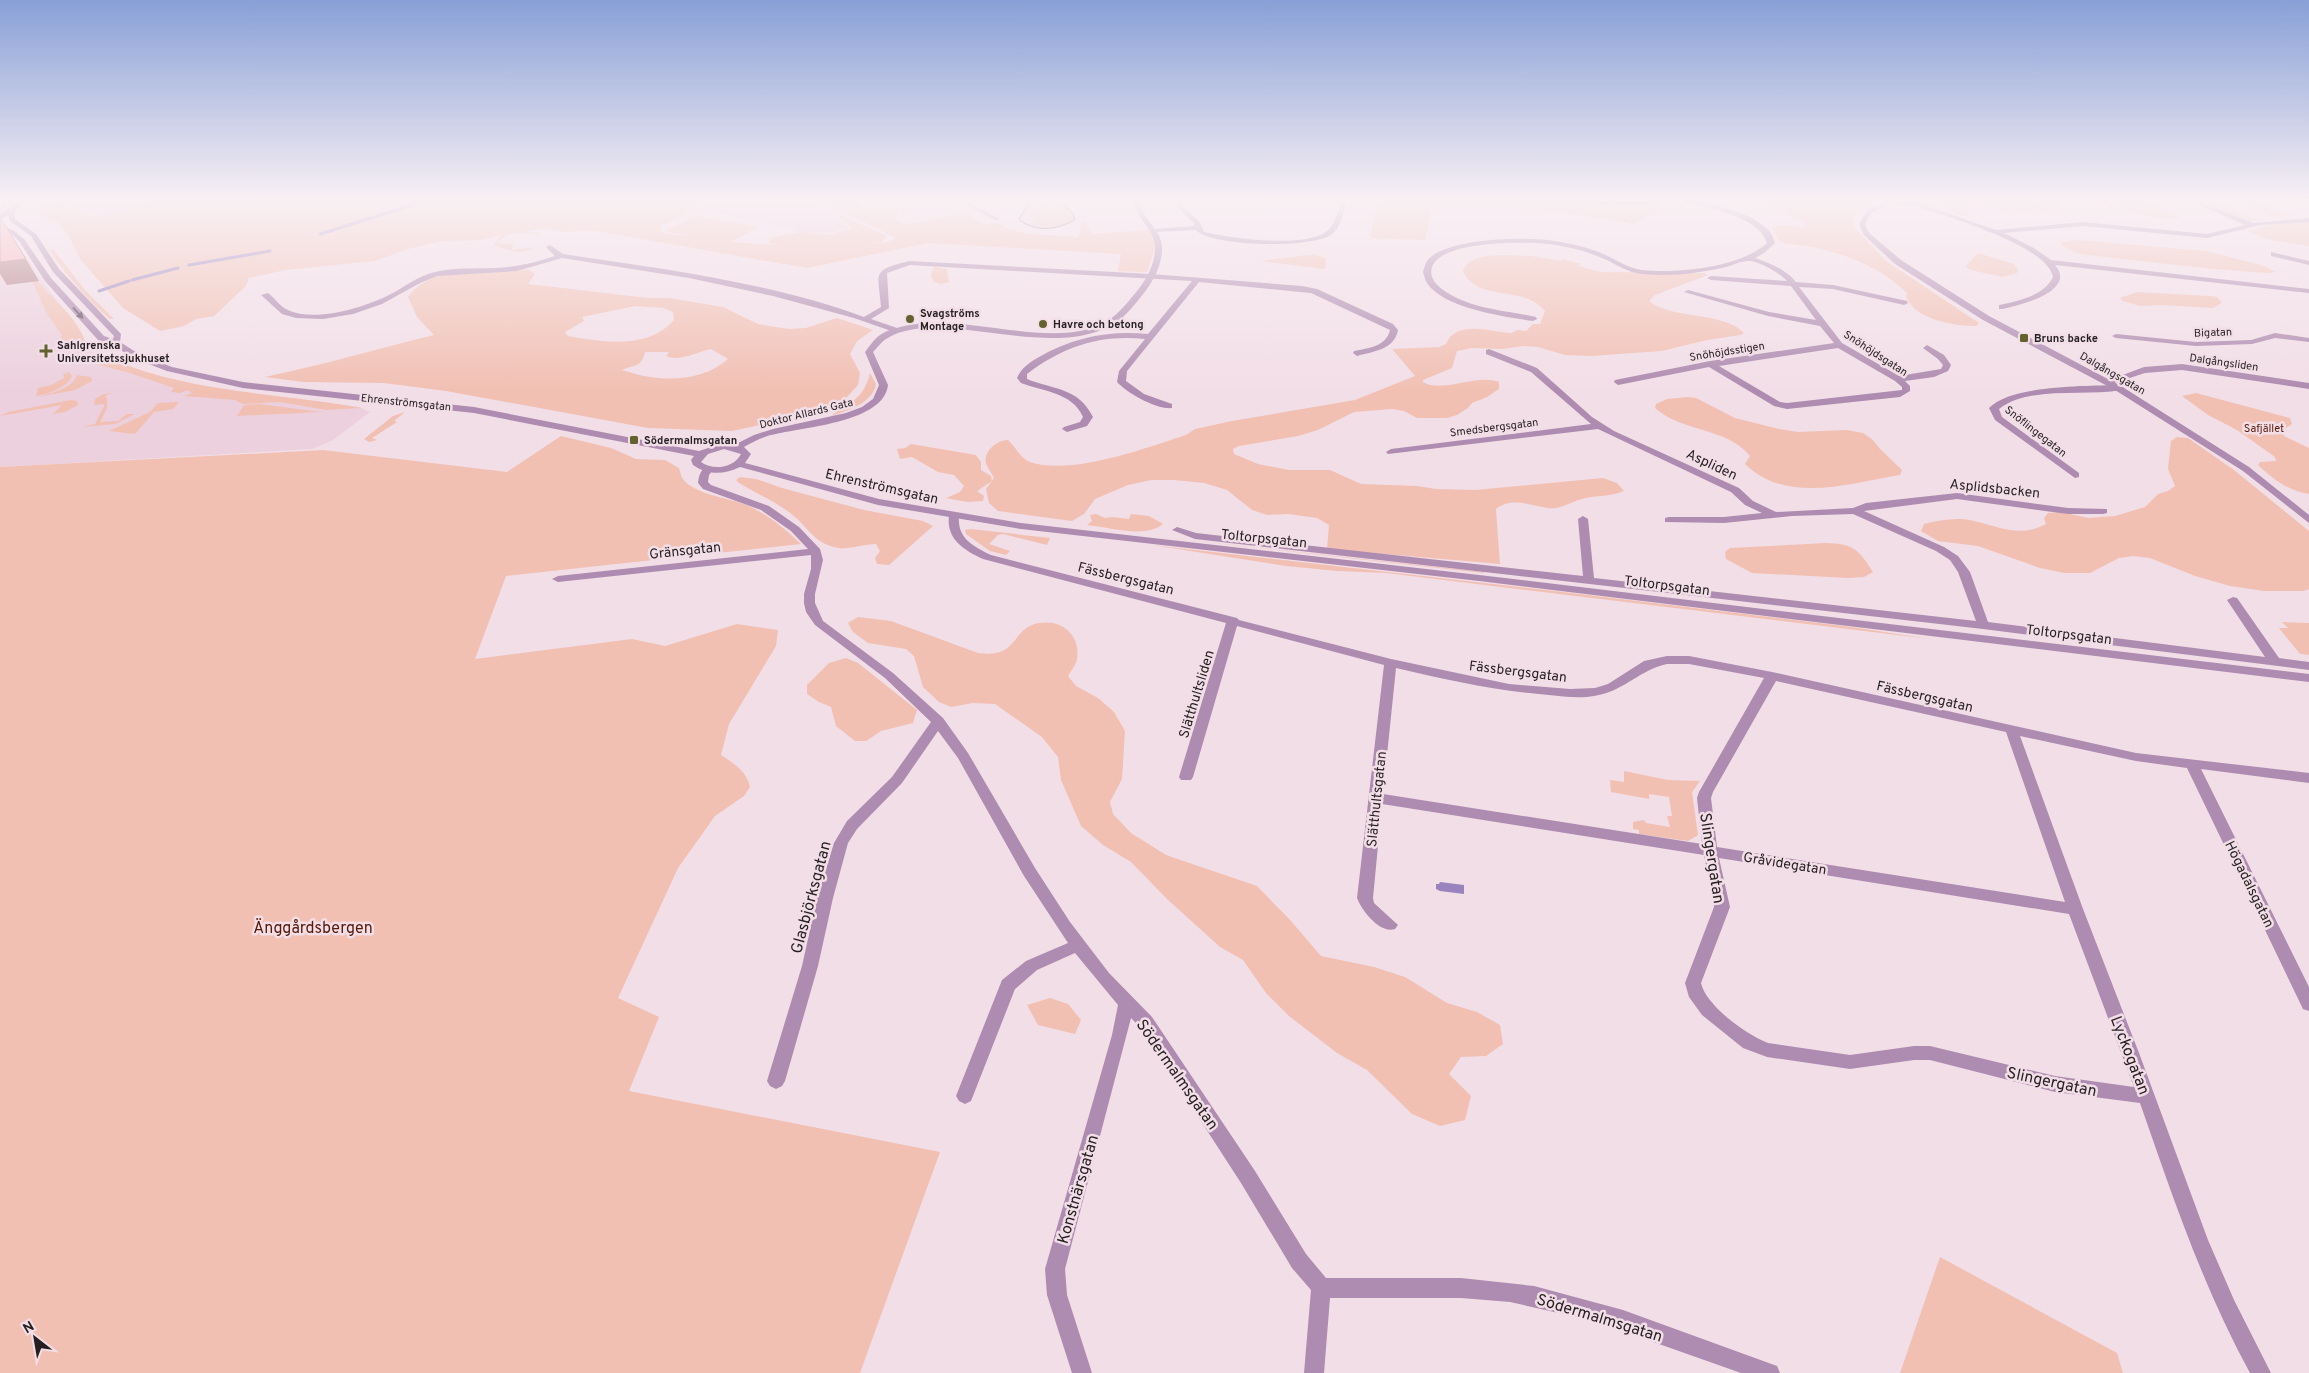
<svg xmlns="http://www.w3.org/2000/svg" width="2309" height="1373" viewBox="0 0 2309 1373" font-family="Overpass,sans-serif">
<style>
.built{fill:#ecd0dd}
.green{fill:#f1c0b3;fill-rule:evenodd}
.water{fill:#9983be}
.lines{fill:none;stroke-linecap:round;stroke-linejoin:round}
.stream{stroke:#9983be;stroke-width:3}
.minor{fill:#ae8bb0;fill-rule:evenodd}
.tertiary{fill:#ae8bb0;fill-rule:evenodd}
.tram{stroke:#584e52;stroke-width:1}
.shaded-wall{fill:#b07b82}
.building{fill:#fcb0b9;stroke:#b07b82}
.oneway{fill:#5c4a5b}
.poi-dot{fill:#63612e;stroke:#f2dee7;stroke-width:2}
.labels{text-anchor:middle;stroke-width:5;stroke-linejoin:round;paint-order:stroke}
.far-poi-label{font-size:11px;font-weight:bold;fill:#261f22;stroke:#f2dee7;text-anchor:start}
.far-street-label{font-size:11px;fill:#261f22;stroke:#f2dee7}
.far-park-label{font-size:11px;fill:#571908;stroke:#f2dee7}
.street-label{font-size:14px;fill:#261f22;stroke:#f2dee7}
.near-street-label{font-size:16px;fill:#261f22;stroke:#f2dee7}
.near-park-label{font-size:16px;fill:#571908;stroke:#f2dee7}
</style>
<rect width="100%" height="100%" fill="#f2dee7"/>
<g class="built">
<polygon points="52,199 147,199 142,206 97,217 67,207 75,200 52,201"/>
<polygon points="705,199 791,199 817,206 832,214 848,228 830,233 798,232 789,227 703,211"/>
<polygon points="1031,199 1038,199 1027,215 1036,219 1033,225 1050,227 1067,223 1072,215 1053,199 1058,199 1078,215 1078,221 1071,225 1045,229 1020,224 1015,220"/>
<polygon points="0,236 14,240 79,332 85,346 97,356 131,369 199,386 359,407 370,412 333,440 312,449 0,467"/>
</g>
<g class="green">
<path d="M147 199H703L694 211 660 226 662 233 691 236 665 231 696 216 759 227 730 242 778 245 768 242 774 237 802 232 830 235 852 228 833 212 887 236 882 242 869 243H885L896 238 818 199H858L863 200 857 203 862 208 900 212 894 218 906 225 964 213 984 224 997 223 1008 229 1029 234 1078 237 1079 235H1077L1081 233 1080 229 1082 223 1086 222 1092 234 1150 230 1157 242 1147 272 1118 271 1121 254 928 243 807 268 602 232 589 230 564 232 548 228 526 231 541 234 539 235C526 232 505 231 497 243L513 244 512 250 534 247C526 256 505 250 494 245L501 235 482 240 441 241 408 249 375 261 285 270 249 278 246 286 214 316 196 319 184 326 160 331 123 308 80 259 70 238 58 223 41 216 39 207 52 201 76 200 67 207 97 217 142 206Z"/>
<polygon points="1379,199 1532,199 1656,205 1661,209 1633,224 1557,211 1491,207 1429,209 1430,218 1425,240 1372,238 1370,235"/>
<path d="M1741 199H1874L1872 205 1853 217 1854 227 1886 261 1979 323 1976 326C1957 326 1932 322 1916 310 1912 307 1909 301 1906 297L1907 293C1873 260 1829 248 1783 243L1778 240 1772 227 1782 225 1804 227 1806 223 1767 206Z"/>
<polygon points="1940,199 2080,199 2055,205 2054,207 2057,210 2055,211 2011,213 1975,204 1960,208 1971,216 1968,217 1942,209 1936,203"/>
<path d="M2082 199H2135L2181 218C2148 223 2115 202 2082 199Z"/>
<polygon points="2201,199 2208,199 2260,221 2246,221 2216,209 2222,208"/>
<polygon points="2229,199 2249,199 2291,216 2273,217"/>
<path d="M1062 206 1074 217C1067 229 1045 227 1033 226L1036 219 1027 216 1039 208Z"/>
<polygon points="2309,222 2309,246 2266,239 2248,231 2274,224"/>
<polygon points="2076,240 2206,251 2264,266 2276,272 2266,273 2213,269 2088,255 2076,253 2061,245 2062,242"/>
<path d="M53 249 85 290 114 319H110C86 299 67 275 49 250Z"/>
<polygon points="1978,253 2014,264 2018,270 2017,273 2003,277 1970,270 1966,267 1967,265"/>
<polygon points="1315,254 1326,259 1325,269 1260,261"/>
<path d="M1501 255 1531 256 1563 261V259L1581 264 1578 266 1601 272 1704 273 1708 275 1655 295 1649 301C1673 320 1723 311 1744 333L1741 335 1707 340 1662 351 1591 356 1565 355 1538 347 1523 346 1503 349 1472 348 1457 351 1452 368 1423 380V382C1441 394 1477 373 1499 382V389L1487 397 1472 403 1468 408 1457 415 1447 418H1417L1404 411 1392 409 1354 412 1318 430 1298 436 1239 446 1233 449 1234 454 1258 464 1289 470H1330L1361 484 1417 486 1436 489 1475 490 1603 478 1617 483 1624 491C1608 497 1601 495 1586 498 1574 500 1561 510 1548 508 1531 506 1512 496 1496 509L1500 564 1327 549 1329 525 1317 518 1288 514 1267 515 1252 510 1227 490 1204 483 1174 480H1151L1128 485 1095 499 1084 514 1072 521 998 511 989 503 986 489 994 478C992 474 988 468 986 464 983 451 997 440 1008 440 1016 447 1020 458 1030 462 1071 476 1146 448 1186 435L1195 429 1232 421 1355 400 1415 376 1392 349 1439 347 1446 344C1456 319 1491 332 1512 333L1517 330 1526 331 1533 324H1540L1545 311C1524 284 1477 303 1463 271 1469 256 1487 256 1501 255Z"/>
<polygon points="935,267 947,269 949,282 941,284 934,282 931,276 932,271 943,270 932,270"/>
<path d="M528 269 535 274 528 284 648 298H669L723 307 758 324 789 329 806 328 837 318 873 330 857 341 850 354 860 373 858 385 845 399 825 411 732 431 648 428 446 391 384 383 303 382 265 377C322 365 377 349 434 335L417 317 408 297C434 263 481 272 519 271ZM635 306 664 308 673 312 674 320C648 350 602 342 568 336L565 332 584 321 582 317ZM711 349 728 359C699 384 657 382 622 370 632 365 642 368 645 352H669L666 356C680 362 697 352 711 349Z"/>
<path d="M32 281H37C53 299 79 319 86 344L84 347 68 350 55 348 62 335 47 314Z"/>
<polygon points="2137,292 2209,296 2217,297 2222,303 2213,308 2162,305 2140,306 2123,301 2120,298"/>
<path d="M99 353C179 393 275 392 362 408L327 410 279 402 243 404 235 400 184 396 192 393 187 390 180 393 171 392 174 388 130 373 83 361 88 356Z"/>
<path d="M69 372 72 376C67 388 48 394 36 396L38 388 51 385 64 378 63 374Z"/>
<path d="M870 373 876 384C873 403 847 411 831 416 851 400 863 401 870 373Z"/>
<path d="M77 375 91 377 92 381 75 390 38 397C50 393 73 389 77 375Z"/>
<polygon points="112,393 105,396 107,399 107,408 100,422 118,421 127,414 135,414 115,424 83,427 95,424 105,404 94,405 95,399 104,394"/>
<path d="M2196 393 2290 418 2292 424 2283 430 2284 436 2309 448V494C2288 491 2273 479 2258 465L2260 462 2276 461 2275 457 2237 430 2208 415 2182 396Z"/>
<path d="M1688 397 1696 398 1735 418 1779 429 1798 432 1847 430 1863 433 1873 440 1880 449 1902 470 1900 475C1850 483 1787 505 1745 464L1750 456C1727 427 1683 433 1655 408L1656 404 1667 399Z"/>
<polygon points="71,400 77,401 78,405 65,412 53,414 62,405 0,416 8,412"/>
<polygon points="179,402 173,409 154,412 135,434 109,431 150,412 158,403"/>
<polygon points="260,404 321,412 237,416 244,405"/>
<polygon points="405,412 394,421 397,422 372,438 377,440 369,442 364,439 393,416"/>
<path d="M561 436 611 448 636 459 665 460 679 468C680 471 681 477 683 479 694 494 728 498 744 504 766 513 784 528 801 544L506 576 475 659 632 639 665 646 737 624 778 630 776 646 729 724 721 755C733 763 747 771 750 787L744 796 715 816 678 868 618 998 659 1017 629 1091 940 1152 860 1373H0V467L323 450 507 472Z"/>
<path d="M2177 437 2188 438 2234 470 2309 531V589L2304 591H2264L2230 586 2195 576 2150 558 2133 556 2119 558 2090 573H2064L2040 568 1978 546 1938 541 1921 531 1924 524C1940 520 1958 517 1974 521 2000 527 2020 538 2046 524L2044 518 2048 513 2061 512 2088 518 2115 516 2145 507 2158 494 2168 491 2175 486 2168 469 2171 441Z"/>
<polygon points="911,444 976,455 981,462 981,470 991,476 992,481 977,491 984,496 983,501 967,502 946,498 960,492 964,486 954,475 938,472 912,457 900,459 897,449 905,448"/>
<path d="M740 477 756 479 782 488 864 510 923 521 933 526 889 565 877 564 875 558 880 551 876 544C862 544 847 551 834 547 814 542 808 528 795 517 779 503 757 494 739 483L736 480Z"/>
<path d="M1096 514 1105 518 1112 517 1129 519 1131 514 1149 516 1163 524C1145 539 1109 527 1087 525L1092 521 1090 515Z"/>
<polygon points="971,529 1050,538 1047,545 1003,534 998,535 989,544 1010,551 1006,555 990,551 966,534 965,530"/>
<polygon points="1150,536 1484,572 1484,573"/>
<path d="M1826 543C1854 544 1858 549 1873 572L1864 577 1847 578 1752 573 1726 559 1725 552 1730 548Z"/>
<polygon points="1152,545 1563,592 1852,627 1930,639 1386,573 1337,571 1286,566"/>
<path d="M858 617 891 621 978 653C1020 659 1010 628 1039 623 1063 619 1081 636 1077 659 1076 665 1071 671 1068 676L1076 686 1098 698 1114 712 1125 731 1122 779 1110 802 1113 814 1131 833 1166 855 1257 886 1291 921 1321 956 1374 967 1405 977 1447 1003 1477 1012 1500 1025 1503 1044 1486 1056 1461 1057 1449 1074 1471 1096 1465 1120 1440 1126 1412 1114 1367 1070 1337 1053 1289 1016 1266 993 1243 960 1220 947 1167 899 1131 862 1103 845 1081 826 1061 780 1058 757 1042 737 995 704 973 703 951 707 939 702 923 687 914 656 906 649 868 643 853 632 848 623Z"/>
<polygon points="2282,622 2309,623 2309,655 2300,654 2279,628 2288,628"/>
<polygon points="846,658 858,663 917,710 913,723 881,731 866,741 855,741 836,726 831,707 819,702 807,694 807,685 829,663"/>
<polygon points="1624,771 1668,780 1700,781 1692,792 1698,835 1688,841 1639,834 1639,830 1633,829 1633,822 1644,820 1646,823 1670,827 1667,816 1672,816 1669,797 1649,794 1649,799 1611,792 1610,780 1624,782"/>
<polygon points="1050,998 1068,1004 1081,1020 1075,1034 1038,1025 1027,1005"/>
<polygon points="1940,1257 2117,1353 2123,1373 1900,1373"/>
</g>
<polygon class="water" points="1440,882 1464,885 1464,894 1440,891 1436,889 1436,884 1439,884"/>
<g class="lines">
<g class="stream">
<polyline points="320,234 432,199"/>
<polyline points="189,265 270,251"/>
<polyline points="132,280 178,268"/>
<polyline points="99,291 129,281"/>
</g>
<g class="minor">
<polygon points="955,199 963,199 1000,219 995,220"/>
<path d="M1179 199H1188L1181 205 1199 221 1204 232C1230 238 1306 249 1327 231 1334 226 1336 215 1340 207L1339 204 1329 199 1344 202 1346 207C1342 216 1340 228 1332 234 1314 249 1210 247 1196 230L1152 232V230L1154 229 1194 226V223L1175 205Z"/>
<path d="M1680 199C1703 199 1756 213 1770 232 1773 235 1773 239 1775 243L1764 253 1755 258C1770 263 1785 269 1796 282L1833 285 1907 301 1908 303 1904 305 1833 289 1799 287 1842 343 1899 376 1941 369 1943 365 1938 359 1923 348 1927 345 1944 355 1951 365 1948 371 1934 377 1905 381 1910 386V391L1900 397 1787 409 1774 406 1709 367 1618 385 1614 382 1615 380 1710 361 1834 343 1820 326 1768 316 1684 292 1688 290 1769 312 1816 320 1791 286 1711 280 1707 278 1711 276 1787 281C1781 274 1758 260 1748 261 1741 261 1733 265 1726 267 1699 273 1671 277 1643 274 1627 273 1617 264 1602 258 1581 249 1558 244 1535 243 1513 242 1441 242 1432 267 1429 276 1435 284 1442 289 1468 309 1505 310 1536 317L1537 319 1533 321C1505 317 1443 308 1427 283 1425 280 1424 275 1423 272 1424 269 1425 264 1427 261 1444 238 1522 237 1548 240 1563 242 1578 245 1593 250 1610 255 1624 267 1641 270 1678 274 1741 267 1767 243 1758 215 1706 208 1681 201ZM1838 348 1895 381 1902 387V390L1787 403 1780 402 1719 366Z"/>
<path d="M2185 199H2194L2253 223 2309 218V222L2260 225 2207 238 2083 226 2004 233 2034 248 2051 260 2309 289V293L2055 265C2078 291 2018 306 2002 309H1999V305C2018 301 2044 296 2053 277 2048 249 1969 224 1943 215 1933 211 1919 209 1911 203L1916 202 1996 230 2083 222 2207 234 2245 225Z"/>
<path d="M550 245 563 254C664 269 768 282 864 317L881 307C878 271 871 271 909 261L1151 274 1302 286 1317 289 1393 324 1398 330C1394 350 1374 351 1357 356L1353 353 1354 351C1368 348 1386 347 1390 330L1311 293 1199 282 1127 371 1126 381 1144 394 1172 404V408C1157 410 1127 393 1117 382L1119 371 1145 339C1100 334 1062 347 1027 374V379C1054 390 1078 387 1093 417L1087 426 1067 432 1062 429 1064 427 1080 422 1083 417C1072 392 1044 392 1021 383L1017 378C1021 368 1030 362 1039 357 1073 337 1110 330 1148 334L1192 281 910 265 887 273 889 308 871 319 900 329 901 331 897 333 854 318 773 296 689 278 562 258 517 271 437 276 420 283 382 304 353 314 323 319 296 318 282 314 261 295 268 293C275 298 280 307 288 310 315 323 366 307 391 294 406 286 418 276 435 272 455 267 475 269 496 268 516 267 535 263 555 256L546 247Z"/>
<polygon points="2271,252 2309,261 2309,265 2271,256"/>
<polygon points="2275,333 2309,338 2309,342 2275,338 2252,344 2196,346 2116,338 2112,336 2116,334 2196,342 2251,340"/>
<polygon points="1489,349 1537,368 1592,417 1614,431 1739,488 1753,501 1776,512 1853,508 1866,503 1957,493 2068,508 2107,509 2107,513 2103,514 2068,514 1957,499 1864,511 1944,547 1958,556 1970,572 1988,622 2265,657 2227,600 2233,597 2237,598 2279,658 2309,662 2309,670 1983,629 1195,539 1172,530 1177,527 1196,533 1583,576 1578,519 1583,516 1588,519 1594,578 1976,621 1958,572 1950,560 1936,551 1853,514 1792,516 1724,523 1665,522 1665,518 1669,517 1724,517 1762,513 1745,505 1731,492 1598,429 1388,454 1386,452 1391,449 1591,424 1531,372 1486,354 1486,350"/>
<polygon points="2182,364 2309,383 2309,389 2182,370 2145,373 2108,385 2104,382 2144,367"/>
<path d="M2118 385 2121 386V390C2085 397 2030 385 1999 409L2002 417 2079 473V477L2075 478 1995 420 1989 408C2010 385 2088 386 2118 385Z"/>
<path d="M708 467 713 470 709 475 708 482 711 485 769 506 799 527 820 549 823 560 815 594V603L823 621 893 673 943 718 968 753 1035 868 1070 922 1109 973 1152 1017 1255 1171 1306 1254 1326 1278H1461L1534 1286 1623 1310 1777 1366 1780 1373H1741L1594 1321 1510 1302 1461 1298H1330L1324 1373H1304L1311 1290 1292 1268 1241 1183 1140 1027 1131 1018 1065 1269 1067 1295 1092 1373H1072L1047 1295 1045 1269 1112 1035 1118 1005 1075 953 1037 970 1015 989 971 1101 965 1104 959 1101 956 1096 1002 980 1026 961 1068 943 1024 876 958 758 938 731 902 783 857 829 848 843 833 898 818 966 785 1081 782 1086 776 1089 770 1086 767 1081 802 966 817 898 834 843 847 821 892 777 931 722 885 678 815 625 806 612 804 603V594L811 569V555L558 582 552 579 558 576 808 549 791 531 761 510 703 489 698 483C699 476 700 469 708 467Z"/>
<path d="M954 513 959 516C957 538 973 546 991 555L1237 618 1239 620 1391 659 1509 684 1570 689 1595 688 1608 684 1644 661 1667 656H1689L1772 672 2136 753 2309 773V783L2201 769 2309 987V1011L2303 1009 2187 768 2136 761 2020 736 2083 909 2139 1053 2208 1240 2234 1300 2271 1373H2250C2203 1287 2172 1195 2140 1103L2055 1092 1930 1060H1914L1850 1069 1767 1057 1743 1048 1702 1015 1689 997 1685 983 1714 907 1704 855 1382 804 1373 898 1374 903 1398 925 1395 929C1380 934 1362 911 1357 898L1384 665 1237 626 1193 777 1191 780H1181L1179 777 1226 623 983 559C964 550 946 539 949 516ZM1667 664H1689L1764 678 1699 792 1697 798 1702 844 1383 794 1396 668C1447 680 1497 691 1549 695 1565 697 1583 699 1599 695 1626 689 1640 670 1667 664ZM1776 681 2006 732 2065 902 1717 847 1711 798 1713 792ZM1719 858 2069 914 2134 1087 2055 1076 1930 1046H1914L1850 1055 1768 1043C1747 1035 1706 1006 1701 983L1730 907Z"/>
</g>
<g class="tertiary">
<path d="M22 199H30C23 205 13 208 15 219L36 234 59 269 121 334 120 342 139 354 172 367 243 382 474 407 699 451 724 443 734 445 754 435 773 429 846 413 862 407 873 399 879 385 865 352C869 347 874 339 880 335 891 328 904 326 916 324 974 316 1053 349 1104 323 1115 317 1124 307 1132 297 1144 284 1156 265 1155 246 1154 228 1135 218 1133 199H1139C1141 218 1160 228 1162 246 1163 265 1152 284 1140 298 1132 308 1122 320 1110 326 1061 352 990 328 937 328 920 328 901 329 886 339 881 342 877 348 873 352L888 385C884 422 805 427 776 434 764 436 754 441 744 447L751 454 745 463 879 499 1021 523 1479 575 2309 674V682L1479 581 1021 529 878 505 740 467C724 475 707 475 693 465L691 460 694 456 474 413 243 388 167 371 133 358 113 345 98 340 45 281 19 241 9 232 0 230V226L13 230 24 239 51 278 104 336 113 339 114 336 53 272 31 236 10 221 8 215 0 219V214ZM724 449 741 454C734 468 713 471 701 462L708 454Z"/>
<polygon points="1553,199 1646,201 1687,199 1646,205 1556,201"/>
<polygon points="1884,199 1905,202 1918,199 1920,202 1905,206 1893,203 1871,213 1865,224 1869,233 1901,260 1989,316 2121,386 2249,467 2309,515 2309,523 2243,471 2115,390 1983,320 1895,264 1864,235 1859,224 1867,211 1886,201"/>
</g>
<g class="tram">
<path d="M1033 199 1019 219C1034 233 1059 230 1075 219L1072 213 1056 199"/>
<polyline points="0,209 16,199"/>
</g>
</g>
<polygon class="shaded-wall" points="26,259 39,281 7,285 0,274 0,262"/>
<polygon class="building" points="0,219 1,219 26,259 0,262"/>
<defs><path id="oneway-solid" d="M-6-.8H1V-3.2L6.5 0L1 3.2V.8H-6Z" transform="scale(1.25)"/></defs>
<use class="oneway" href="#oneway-solid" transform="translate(78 313) rotate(48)"/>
<linearGradient id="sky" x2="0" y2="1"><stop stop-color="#88a0d7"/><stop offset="0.51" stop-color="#f9f0f4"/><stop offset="1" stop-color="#f9f0f4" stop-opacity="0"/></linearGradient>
<rect width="2309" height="391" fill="url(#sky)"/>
<g class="poi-dot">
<circle cx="910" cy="319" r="5"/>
<circle cx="1043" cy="324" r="5"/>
<rect x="2019" y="333" width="10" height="10" rx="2.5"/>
<path d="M43.5 343.5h5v5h5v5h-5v5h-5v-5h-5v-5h5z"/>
<rect x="629" y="435" width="10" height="10" rx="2.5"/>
</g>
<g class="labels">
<g class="far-poi-label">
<text x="920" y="317">Svagströms<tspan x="920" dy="13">Montage</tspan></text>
<text x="1053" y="328">Havre och betong</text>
<text x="2034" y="342">Bruns backe</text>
<text x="57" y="349">Sahlgrenska<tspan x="57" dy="13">Universitetssjukhuset</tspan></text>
<text x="644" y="444">Södermalmsgatan</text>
</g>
<g class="far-street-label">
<text transform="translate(2213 332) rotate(-2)" y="4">Bigatan</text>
<text transform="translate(1727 351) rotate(-9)" y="4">Snöhöjdsstigen</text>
<text transform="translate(1876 353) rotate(33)" y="4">Snöhöjdsgatan</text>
<text transform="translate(2224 362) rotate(8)" y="4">Dalgångsliden</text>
<text transform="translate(2113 373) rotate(30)" y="4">Dalgångsgatan</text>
<text transform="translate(406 402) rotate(6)" y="4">Ehrenströmsgatan</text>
<text transform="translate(806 413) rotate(-14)" y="4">Doktor Allards Gata</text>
<text transform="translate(1494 427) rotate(-7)" y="4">Smedsbergsgatan</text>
<text transform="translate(2036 431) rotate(38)" y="4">Snöflingegatan</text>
</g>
<g class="far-park-label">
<text x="2264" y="432">Safjället</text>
</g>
<g class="street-label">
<text transform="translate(1712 464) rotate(25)" y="5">Aspliden</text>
<text transform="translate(882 486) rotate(13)" y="5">Ehrenströmsgatan</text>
<text transform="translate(1995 488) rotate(6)" y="5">Asplidsbacken</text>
<text transform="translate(1264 538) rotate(6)" y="5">Toltorpsgatan</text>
<text transform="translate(685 550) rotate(-6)" y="5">Gränsgatan</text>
<text transform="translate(1126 578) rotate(14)" y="5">Fässbergsgatan</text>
<text transform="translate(1667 585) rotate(7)" y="5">Toltorpsgatan</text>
<text transform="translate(2069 634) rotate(7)" y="5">Toltorpsgatan</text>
<text transform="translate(1518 671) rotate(7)" y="5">Fässbergsgatan</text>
<text transform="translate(1196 694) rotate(-73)" y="5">Slätthultsliden</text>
<text transform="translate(1925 696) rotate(13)" y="5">Fässbergsgatan</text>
<text transform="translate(1376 799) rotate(-84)" y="5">Slätthultsgatan</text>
<text transform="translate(1785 863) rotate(9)" y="5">Gråvidegatan</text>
<text transform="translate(2250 884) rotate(64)" y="5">Högadalsgatan</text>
</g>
<g class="near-street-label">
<text transform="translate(1713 858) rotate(81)" y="6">Slingergatan</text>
<text transform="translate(810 897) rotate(-75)" y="6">Glasbjörksgatan</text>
<text transform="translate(2131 1055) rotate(69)" y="6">Lyckogatan</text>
<text transform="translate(1178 1074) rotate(55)" y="6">Södermalmsgatan</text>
<text transform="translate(2052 1081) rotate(12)" y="6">Slingergatan</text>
<text transform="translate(1077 1189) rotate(-74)" y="6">Konstnärsgatan</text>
<text transform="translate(1600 1317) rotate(17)" y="6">Södermalmsgatan</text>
</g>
<g class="near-park-label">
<text x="313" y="933">Änggårdsbergen</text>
</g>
</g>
<g transform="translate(35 1338) rotate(329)" stroke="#f2dee7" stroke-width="4" paint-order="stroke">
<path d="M0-4L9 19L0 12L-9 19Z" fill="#261f22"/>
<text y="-8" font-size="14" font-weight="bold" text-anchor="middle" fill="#261f22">N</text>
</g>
</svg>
